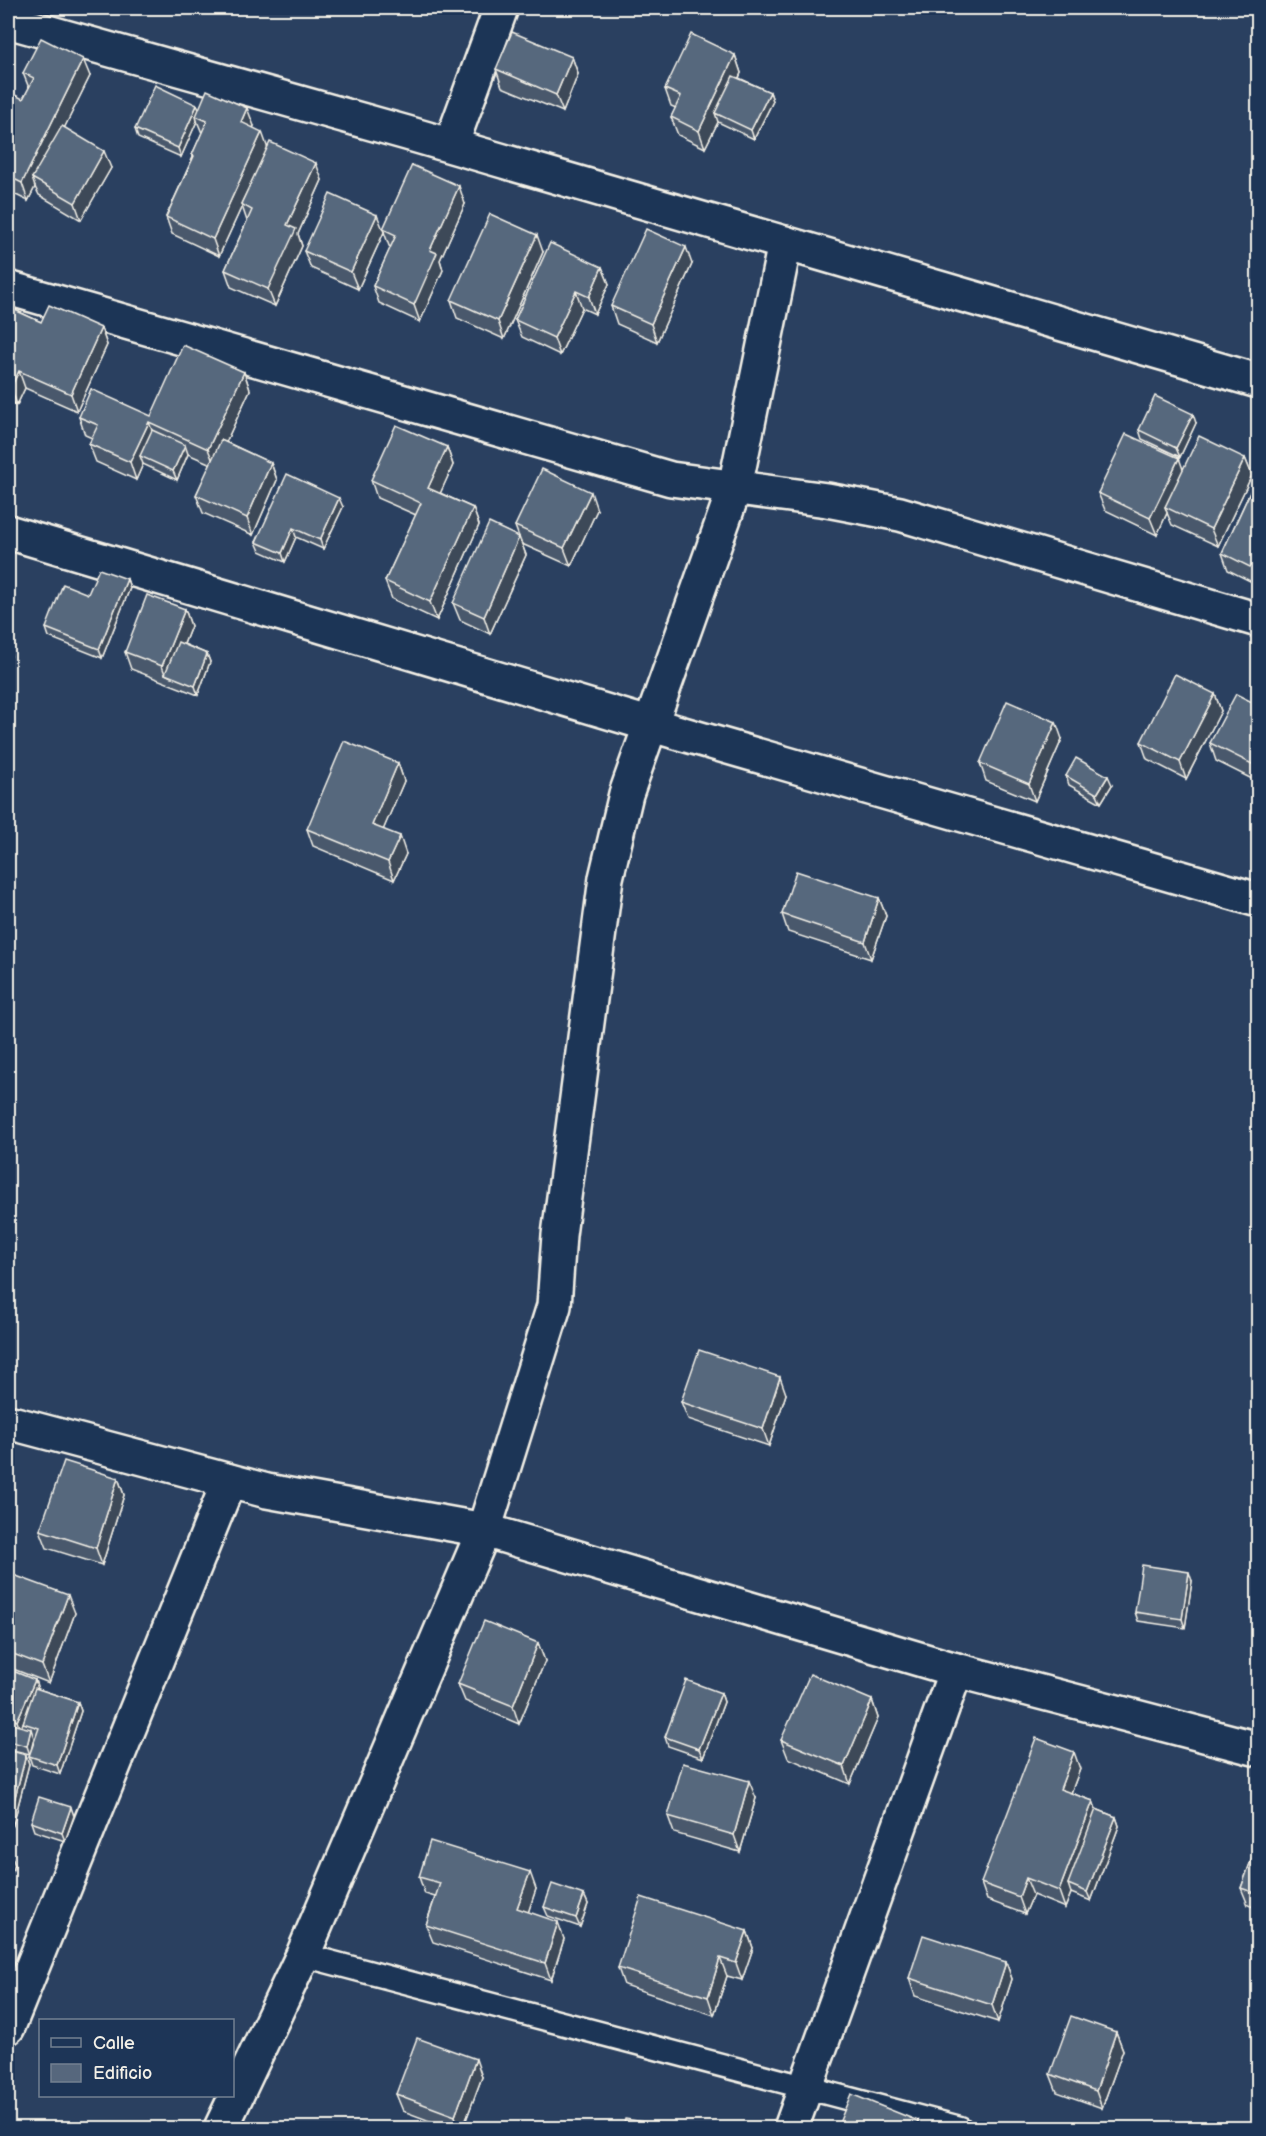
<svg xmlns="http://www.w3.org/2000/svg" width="1266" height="2136" viewBox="0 0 1266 2136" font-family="'Balsamiq Sans',sans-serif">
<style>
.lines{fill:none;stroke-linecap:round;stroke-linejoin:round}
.lane-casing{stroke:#f4f1e8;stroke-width:27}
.street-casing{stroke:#f4f1e8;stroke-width:38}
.lane{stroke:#1d3557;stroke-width:22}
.street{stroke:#1d3557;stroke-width:33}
.wall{fill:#4a596c;stroke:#f4f1e8;stroke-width:1.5}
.shaded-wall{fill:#3c4858;stroke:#f4f1e8;stroke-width:1.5}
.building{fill:#56677d;stroke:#f4f1e8;stroke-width:1.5}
</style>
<rect width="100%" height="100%" fill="#2a4060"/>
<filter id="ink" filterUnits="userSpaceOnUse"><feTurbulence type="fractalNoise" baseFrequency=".0167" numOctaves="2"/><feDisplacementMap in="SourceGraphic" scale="12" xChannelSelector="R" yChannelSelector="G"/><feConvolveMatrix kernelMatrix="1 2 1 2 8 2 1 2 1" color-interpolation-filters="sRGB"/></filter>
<g filter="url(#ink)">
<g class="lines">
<defs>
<polyline id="lane" points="303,1955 960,2128"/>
<g id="street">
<polyline points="8,21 407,133 1258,381"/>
<polyline points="451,145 501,8"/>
<polyline points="8,288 671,479 827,500 900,514 1258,620"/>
<polyline points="8,532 652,725 1258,900"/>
<polyline points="8,1422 267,1491 484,1530 956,1670 1258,1749"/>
<polyline points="8,2027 229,1481"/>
<polyline points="221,2128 303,1955 484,1530 554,1306 559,1235 606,878 626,794 735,487 785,243"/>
<polyline points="791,2128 956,1670"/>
</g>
</defs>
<use href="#lane" class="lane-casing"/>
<use href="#street" class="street-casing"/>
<use href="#lane" class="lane"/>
<use href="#street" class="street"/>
</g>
<g class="wall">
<polygon points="735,55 741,73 739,78 770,92 773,101 754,139 718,122 705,148 678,135 671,117 676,108 671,106 665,89"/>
<polygon points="572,57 578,74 563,112 502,87 496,69"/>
<polygon points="23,73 90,76 64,128 111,168 81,220 39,195 35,187 28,201 8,191 8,100 23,99 29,88"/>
<polygon points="199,109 254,126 253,127 267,147 322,180 298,234 302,246 275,306 231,287 225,270 247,221 242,206 219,256 172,234 166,217 193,157 192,155 202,133 197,121 181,157 138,138 135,129"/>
<polygon points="465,204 440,260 443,270 420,322 379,303 373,286 391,247 389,246 383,229"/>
<polygon points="1258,205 1258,227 1254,213"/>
<polygon points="384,232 358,289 311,268 304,251"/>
<polygon points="543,252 504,339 457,318 451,300"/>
<polygon points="692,264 657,342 617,324 611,306"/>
<polygon points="602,267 609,284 595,314 582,308 560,355 522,337 515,320"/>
<polygon points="8,307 41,322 101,328 107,345 77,411 25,388 17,405 8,400"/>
<polygon points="244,372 250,390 226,442 271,463 277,480 253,535 203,513 196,495 211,464 188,454 177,480 143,464 136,480 96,462 89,444 92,438 85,435 79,417 151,416"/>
<polygon points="1196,423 1180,457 1142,439 1139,430"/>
<polygon points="447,447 453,465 440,493 473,508 479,525 437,620 392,599 385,581 416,515 377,498 371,480"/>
<polygon points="1245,458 1252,475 1218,546 1172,525 1167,513 1157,535 1105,510 1098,493 1183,469"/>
<polygon points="1258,475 1258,585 1228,570 1222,553"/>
<polygon points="343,507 323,549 296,537 285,562 260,551 256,542"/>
<polygon points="597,510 571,566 522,544 526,555 490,634 460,620 453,603 519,537 515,526"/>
<polygon points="127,579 130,588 102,658 49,637 46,628 88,594"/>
<polygon points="185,609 191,626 184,644 207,654 210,662 198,695 131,669 125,652"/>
<polygon points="1215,694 1221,711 1186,779 1147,759 1141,742"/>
<polygon points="1258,705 1258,782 1216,761 1210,743"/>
<polygon points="1062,739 1035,801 986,781 980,763"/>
<polygon points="398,763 404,781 383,830 406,854 394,880 313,846 307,829"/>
<polygon points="1066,776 1112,785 1101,803 1069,785"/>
<polygon points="879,898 886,916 871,959 788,932 782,914"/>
<polygon points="786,1394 769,1446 688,1419 681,1402"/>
<polygon points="118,1478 124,1495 102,1565 47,1548 40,1530"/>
<polygon points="8,1573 75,1613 49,1683 8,1667"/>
<polygon points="1192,1581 1185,1628 1138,1621 1135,1612"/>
<polygon points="538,1643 545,1661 519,1724 465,1701 458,1684"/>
<polygon points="8,1669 38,1689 78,1702 81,1711 60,1774 32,1765 29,1756 30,1754 8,1749"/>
<polygon points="721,1693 724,1702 703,1758 668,1746 665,1737"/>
<polygon points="872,1700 878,1718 850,1784 788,1758 781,1740"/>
<polygon points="8,1750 26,1755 29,1764 13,1825 8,1823"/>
<polygon points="1080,1769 1071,1793 1093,1801 1096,1809 1116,1817 1119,1826 1091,1901 1071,1893 1065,1908 1033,1895 1025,1914 987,1900 981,1883"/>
<polygon points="756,1798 740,1852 674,1833 668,1816"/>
<polygon points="74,1816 65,1841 34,1831 31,1822"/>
<polygon points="1258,1842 1258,1909 1248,1905 1241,1888"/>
<polygon points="419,1877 536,1889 528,1912 564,1939 551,1980 433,1942 426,1925 435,1897 425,1894"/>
<polygon points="584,1895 588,1904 580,1927 548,1916 544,1907"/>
<polygon points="747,1931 753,1948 742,1980 727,1976 714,2015 624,1985 618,1968"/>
<polygon points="1006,1962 1012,1979 998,2022 915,1996 909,1978"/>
<polygon points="1116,2032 1123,2050 1102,2108 1057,2092 1050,2074"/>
<polygon points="482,2077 463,2128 449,2128 403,2111 396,2094"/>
</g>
<g class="shaded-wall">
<polygon points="735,55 741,73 721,116 715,113 718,122 705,148 699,131"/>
<polygon points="572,57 578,74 563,112 556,95"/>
<polygon points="83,59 90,76 38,181 32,178 35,187 28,201 22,183"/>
<polygon points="770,92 773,101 754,139 751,130"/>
<polygon points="197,105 201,114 196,116 197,121 181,157 178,148"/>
<polygon points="247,108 254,126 247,139 241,122"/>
<polygon points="262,132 268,149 241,204 242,206 219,256 213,239"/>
<polygon points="104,151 111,168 81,220 75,203"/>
<polygon points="316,163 322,180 298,234 302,246 275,306 268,289 287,225"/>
<polygon points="459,186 465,204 440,260 443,270 420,322 414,305 430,250"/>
<polygon points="377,215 384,232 358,289 351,272"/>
<polygon points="537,235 543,252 504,339 498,321"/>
<polygon points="686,247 692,264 657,342 651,324"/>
<polygon points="602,267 609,284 595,314 589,297"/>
<polygon points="576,291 582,308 560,355 554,338"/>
<polygon points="101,328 107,345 77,411 71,394"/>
<polygon points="19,371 25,388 17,405 11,387"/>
<polygon points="244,372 250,390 215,466 208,449"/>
<polygon points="1193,414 1196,423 1180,457 1176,448"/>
<polygon points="149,422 155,439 140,456 143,464 136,480 130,462"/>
<polygon points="185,445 188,454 177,480 173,471"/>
<polygon points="447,447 453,465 435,505 428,488"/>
<polygon points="1179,458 1185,475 1165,507 1167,513 1157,535 1150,518"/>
<polygon points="1245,458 1252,475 1218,546 1211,529"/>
<polygon points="271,463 277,480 253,535 247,518"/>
<polygon points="591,492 597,510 571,566 564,548"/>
<polygon points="339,498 343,507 323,549 320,540"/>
<polygon points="473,508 479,525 437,620 430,602"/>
<polygon points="293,528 296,537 285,562 282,553"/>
<polygon points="519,537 526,555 490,634 484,617"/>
<polygon points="127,579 130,588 102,658 99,649"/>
<polygon points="185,609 191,626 171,677 165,674 162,666"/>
<polygon points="8,647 11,656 8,664"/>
<polygon points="207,654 210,662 198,695 195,686"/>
<polygon points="1215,694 1221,711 1186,779 1180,762"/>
<polygon points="1056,722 1062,739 1035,801 1029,784"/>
<polygon points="1258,761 1258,774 1256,766"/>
<polygon points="398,763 404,781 378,842 372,825"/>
<polygon points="1108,776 1112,785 1101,803 1097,794"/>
<polygon points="400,836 406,854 394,880 388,862"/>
<polygon points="879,898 886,916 871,959 865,942"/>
<polygon points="780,1377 786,1394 769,1446 763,1429"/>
<polygon points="118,1478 124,1495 102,1565 96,1548"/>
<polygon points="1189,1572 1192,1581 1185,1628 1182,1619"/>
<polygon points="68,1595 75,1613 49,1683 42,1665"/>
<polygon points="538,1643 545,1661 519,1724 513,1706"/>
<polygon points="35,1680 38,1689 20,1730 17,1721"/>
<polygon points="721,1693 724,1702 703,1758 699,1749"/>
<polygon points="872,1700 878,1718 850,1784 844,1766"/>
<polygon points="78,1702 81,1711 60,1774 57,1765"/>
<polygon points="31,1729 34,1738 30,1755 27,1746"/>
<polygon points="1074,1752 1080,1769 1066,1806 1060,1789"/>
<polygon points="26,1755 29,1764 13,1825 10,1816"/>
<polygon points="749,1781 756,1798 740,1852 734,1835"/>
<polygon points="1093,1801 1099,1818 1068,1884 1071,1893 1065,1908 1059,1891"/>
<polygon points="71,1807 74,1816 65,1841 62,1833"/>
<polygon points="1116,1817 1119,1826 1091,1901 1087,1892"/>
<polygon points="8,1847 15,1865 8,1882"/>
<polygon points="530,1872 536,1889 524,1925 517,1908"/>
<polygon points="1026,1878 1033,1895 1025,1914 1019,1897"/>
<polygon points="584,1895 588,1904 580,1927 576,1918"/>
<polygon points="558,1922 564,1939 551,1980 545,1963"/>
<polygon points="747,1931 753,1948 742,1980 736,1963"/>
<polygon points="720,1958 727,1976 714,2015 708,1997"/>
<polygon points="1006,1962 1012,1979 998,2022 992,2005"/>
<polygon points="1116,2032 1123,2050 1102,2108 1096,2091"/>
<polygon points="476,2059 482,2077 463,2128 459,2128 455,2116"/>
<polygon points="918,2121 921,2128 915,2128"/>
</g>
<g class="building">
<polygon points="512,32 572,57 556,95 496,69"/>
<polygon points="691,34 735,55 699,131 671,117 681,96 665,89"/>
<polygon points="41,38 83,59 22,183 8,176 8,100 11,93 23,99 34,78 23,73"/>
<polygon points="733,76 770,92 751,130 715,113"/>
<polygon points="155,85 197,105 178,148 135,129"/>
<polygon points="207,90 247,108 241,122 262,132 213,239 166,217 194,156 192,155 207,121 196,116"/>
<polygon points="62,126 104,151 75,203 32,178"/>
<polygon points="270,142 316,163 287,225 296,229 268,289 225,270 252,210 241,204"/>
<polygon points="412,165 459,186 430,250 437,253 414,305 373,286 396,235 383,229"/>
<polygon points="330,194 377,215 351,272 304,251"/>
<polygon points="1258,205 1258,216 1254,213"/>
<polygon points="490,214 537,235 498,321 451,300"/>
<polygon points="646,229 686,247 651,324 611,306"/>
<polygon points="550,243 602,267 589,297 576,291 554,338 515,320"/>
<polygon points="49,305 101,328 71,394 19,371 11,387 8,386 8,307 41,322"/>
<polygon points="183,345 244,372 208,449 149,422 130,462 89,444 98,425 79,417 91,389 151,416"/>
<polygon points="1155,396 1193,414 1176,448 1139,430"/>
<polygon points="396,425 447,447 428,488 473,508 430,602 385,581 421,503 371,480"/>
<polygon points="152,430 185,445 173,471 140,456"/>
<polygon points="1126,434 1179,458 1150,518 1098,493"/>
<polygon points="1199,436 1245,458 1211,529 1165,507"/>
<polygon points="221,440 271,463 247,518 196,495"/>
<polygon points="542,469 591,492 564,548 515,526"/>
<polygon points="287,474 339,498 320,540 293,528 282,553 256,542"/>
<polygon points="1258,475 1258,571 1222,553"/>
<polygon points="489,523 519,537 484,617 453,603"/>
<polygon points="99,569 127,579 99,649 46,628 63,584 88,594"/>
<polygon points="147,595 185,609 162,666 125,652"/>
<polygon points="178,642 207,654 195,686 165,674"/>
<polygon points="1175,674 1215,694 1180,762 1141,742"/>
<polygon points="1236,694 1258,705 1258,761 1256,766 1210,743"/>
<polygon points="1007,701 1056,722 1029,784 980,763"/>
<polygon points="344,741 398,763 372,825 400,836 388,862 307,829"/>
<polygon points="1076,758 1108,776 1097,794 1066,776"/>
<polygon points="796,871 879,898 865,942 782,914"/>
<polygon points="699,1350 780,1377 763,1429 681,1402"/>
<polygon points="64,1461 118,1478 96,1548 40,1530"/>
<polygon points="1142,1565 1189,1572 1182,1619 1135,1612"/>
<polygon points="8,1573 68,1595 42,1665 8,1652"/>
<polygon points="484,1621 538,1643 513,1706 458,1684"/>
<polygon points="8,1669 35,1680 17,1721 8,1717"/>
<polygon points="810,1674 872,1700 844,1766 781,1740"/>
<polygon points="686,1680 721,1693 699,1749 665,1737"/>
<polygon points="35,1688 78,1702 57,1765 29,1756 39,1728 23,1723"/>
<polygon points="8,1723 31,1729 27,1746 8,1741"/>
<polygon points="1036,1738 1074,1752 1060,1789 1093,1801 1059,1891 1026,1878 1019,1897 981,1883"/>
<polygon points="8,1750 26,1755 10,1816 8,1815"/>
<polygon points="683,1763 749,1781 734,1835 668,1816"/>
<polygon points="39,1797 71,1807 62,1833 31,1822"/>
<polygon points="1096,1809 1116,1817 1087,1892 1068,1884"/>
<polygon points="430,1841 530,1872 517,1908 558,1922 545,1963 426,1925 440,1883 419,1877"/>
<polygon points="1258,1842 1258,1894 1241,1888"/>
<polygon points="552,1884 584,1895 576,1918 544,1907"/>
<polygon points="641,1897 747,1931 736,1963 720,1958 708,1997 618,1968"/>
<polygon points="923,1935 1006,1962 992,2005 909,1978"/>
<polygon points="1071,2016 1116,2032 1096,2091 1050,2074"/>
<polygon points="417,2038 476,2059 455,2116 396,2094"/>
<polygon points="851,2094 918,2121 915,2128 837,2128"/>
<polygon points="625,2119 682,2128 623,2128"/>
<polygon points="968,2125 976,2128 967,2128"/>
</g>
</g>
<rect width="1266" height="2136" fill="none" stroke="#1d3557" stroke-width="30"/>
<rect x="15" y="15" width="1236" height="2106" fill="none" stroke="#f4f1e8" stroke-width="2" filter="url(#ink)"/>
<rect x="39" y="2019" width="195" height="78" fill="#1d3557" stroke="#738091" stroke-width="1.5"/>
<rect x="51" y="2038" width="30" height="9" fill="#1d3557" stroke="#738091" stroke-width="1.5"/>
<text x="93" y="2049" font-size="18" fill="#f4f1e8">Calle</text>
<rect x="51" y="2064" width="30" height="18" fill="#56677d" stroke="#738091" stroke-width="1.5"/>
<text x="93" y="2079" font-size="18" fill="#f4f1e8">Edificio</text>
</svg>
